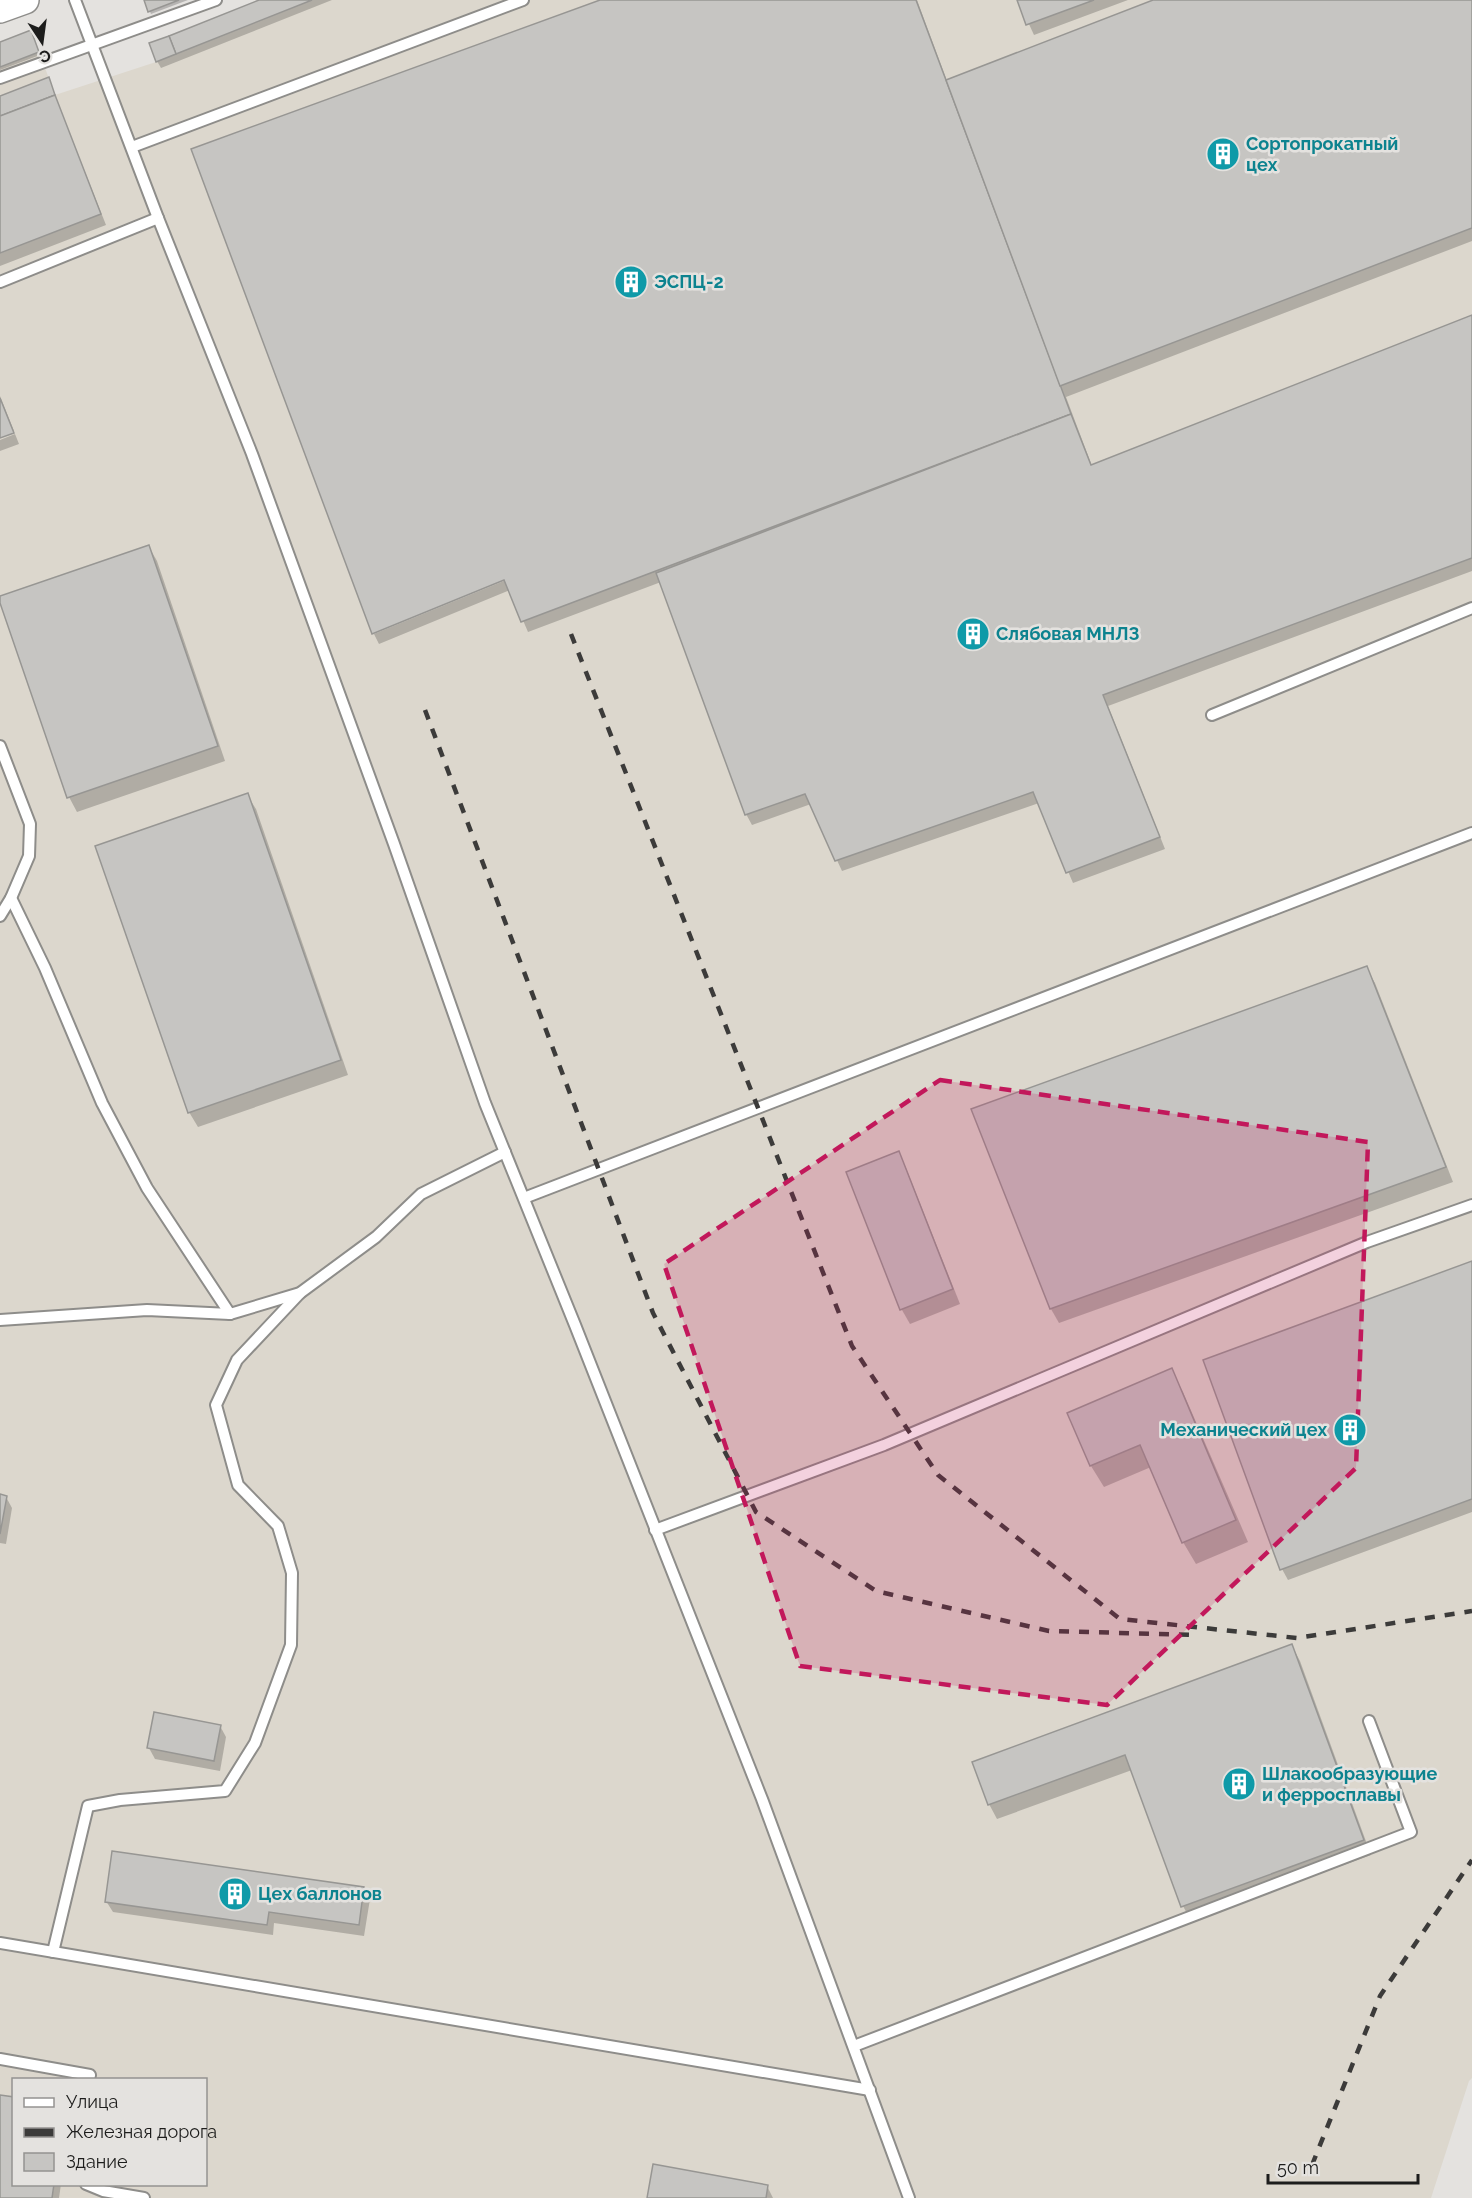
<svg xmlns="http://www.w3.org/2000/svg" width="1472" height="2198" viewBox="0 0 1472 2198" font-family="Raleway,sans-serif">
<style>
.built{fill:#dcd7cd;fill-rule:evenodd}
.shadow{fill:#0003}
.building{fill:#c6c5c2;stroke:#979693;stroke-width:1.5}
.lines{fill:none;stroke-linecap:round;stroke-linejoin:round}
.service-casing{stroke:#8e8d8a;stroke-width:14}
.tertiary-casing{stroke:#8e8d8a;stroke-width:30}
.service{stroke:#fff;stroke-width:10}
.tertiary{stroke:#fff;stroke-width:27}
.rail{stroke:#3c3b3a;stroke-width:4.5;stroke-dasharray:10 10;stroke-linecap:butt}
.marked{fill:#c2185b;fill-opacity:0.2;stroke:#c2185b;stroke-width:4.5;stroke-dasharray:12 8;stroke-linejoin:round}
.labels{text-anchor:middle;stroke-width:5;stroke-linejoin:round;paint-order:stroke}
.culture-label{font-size:18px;font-weight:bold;fill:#0d838f;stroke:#e4e2df;text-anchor:start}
</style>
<rect width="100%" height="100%" fill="#e4e2df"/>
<path class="built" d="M312 0H1472V2078L1469 2081 1431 2198H0V42L31 30 55 95 156 62ZM14 2080H206V2184H14Z"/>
<g class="shadow">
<polygon points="145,0 188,0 151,14"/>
<polygon points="263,0 332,0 161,68 157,61"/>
<polygon points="604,0 917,0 947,81 1157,0 1472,0 1472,241 1066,397 1092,466 1472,317 1472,571 1108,706 1165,849 1073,883 1039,803 842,871 811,804 752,825 746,814 661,582 528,632 510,590 379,644 374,634 511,578"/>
<polygon points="1018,0 1128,0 1034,35"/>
<polygon points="32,35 40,55 0,70 0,44"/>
<polygon points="0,98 56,99 106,225 0,266"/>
<polygon points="0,396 14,431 0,436"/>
<polygon points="15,434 19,444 0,451 0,440"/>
<polygon points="149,547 157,561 225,761 77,812 69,797 0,598"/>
<polygon points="247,795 256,809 348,1075 198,1127 189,1112"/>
<polygon points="1366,968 1375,983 1453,1182 1059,1323 1051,1309 973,1110"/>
<polygon points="898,1153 906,1168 960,1304 910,1324 902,1310 848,1173"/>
<polygon points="1472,1263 1472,1512 1288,1580 1282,1569 1205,1361"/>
<polygon points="1171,1370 1183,1392 1248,1542 1196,1564 1183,1542 1151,1467 1104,1487 1091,1466 1069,1414"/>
<polygon points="0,1496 6,1497 12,1508 6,1544 0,1543"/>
<polygon points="1292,1646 1300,1661 1371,1855 1191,1921 1183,1906 1132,1770 997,1819 989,1804"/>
<polygon points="220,1726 226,1737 220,1771 155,1759 149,1748"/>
<polygon points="363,1889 370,1899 364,1936 274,1923 273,1935 113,1912 106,1901"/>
<polygon points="0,2097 14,2184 61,2184 59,2198 0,2198"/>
<polygon points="767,2186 773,2198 648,2198"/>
</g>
<g class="building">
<polygon points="144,0 179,0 148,12"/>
<polygon points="259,0 312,0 176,54 169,36"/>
<polygon points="600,0 916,0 1071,414 521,622 504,580 372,634 191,149"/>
<polygon points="1017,0 1094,0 1026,25"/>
<polygon points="1153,0 1472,0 1472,228 1060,386 946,80"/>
<polygon points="31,30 39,52 0,67 0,42"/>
<polygon points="169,36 176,54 156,62 149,43"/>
<polygon points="49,77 55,95 0,116 0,96"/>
<polygon points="55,95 101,214 0,253 0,116"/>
<polygon points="1472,315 1472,558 1103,695 1160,837 1066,873 1033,792 835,861 805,794 745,815 656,573 1071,414 1091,465"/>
<polygon points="0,398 14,433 0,438"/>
<polygon points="149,545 218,746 67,798 0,603 0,596"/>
<polygon points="248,793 341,1060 188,1113 95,846"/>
<polygon points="1367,966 1446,1167 1050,1309 971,1109"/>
<polygon points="899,1151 953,1289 900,1310 846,1172"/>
<polygon points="1472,1261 1472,1499 1280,1570 1203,1360"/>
<polygon points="1172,1368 1236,1520 1182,1543 1140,1445 1090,1466 1067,1413"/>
<polygon points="0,1494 7,1496 0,1534"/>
<polygon points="1292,1644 1364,1840 1181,1907 1125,1755 988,1805 972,1762"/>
<polygon points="154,1712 221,1725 214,1761 147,1748"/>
<polygon points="112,1851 364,1887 359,1925 269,1912 267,1925 105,1902"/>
<polygon points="0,2095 14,2097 14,2184 54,2184 52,2198 0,2198"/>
<polygon points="653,2164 768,2185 766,2198 647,2198"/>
</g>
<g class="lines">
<defs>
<g id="service">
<polyline points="75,0 158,218 252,454 394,844 485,1103 575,1325 762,1799 909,2198"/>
<polyline points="0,78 216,0"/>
<polyline points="132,147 523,0"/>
<polyline points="0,282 158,218"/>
<polyline points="1212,715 1472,608"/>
<polyline points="0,746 30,824 29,856 11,898 0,916"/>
<polyline points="11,898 45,968 102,1103 147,1188 230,1314"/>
<polyline points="524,1198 1472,833"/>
<polyline points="0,1320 147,1310 230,1314 300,1293 376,1237 421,1194 505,1152"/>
<polyline points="655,1530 884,1445 1367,1242 1472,1205"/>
<polyline points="0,1943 870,2090"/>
<polyline points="53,1952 88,1806 120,1800 225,1791 255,1743 291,1645 292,1573 278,1526 238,1485 216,1405 237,1360 300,1293"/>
<polyline points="854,2046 1411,1832 1369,1721"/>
<polyline points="0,2059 90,2075 89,2080"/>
<polyline points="86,2184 103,2191 144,2198"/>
</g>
<polyline id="tertiary" points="0,9 25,0"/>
</defs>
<use href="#service" class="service-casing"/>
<use href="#tertiary" class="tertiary-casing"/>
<use href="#service" class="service"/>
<use href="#tertiary" class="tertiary"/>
<g class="rail">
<polyline points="571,634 852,1346 938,1475 1120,1619 1297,1638 1472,1611"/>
<polyline points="425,710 653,1313 756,1512 876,1591 1049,1631 1198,1635"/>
<polyline points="1312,2165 1380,1996 1472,1860"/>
</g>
</g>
<path class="marked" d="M940 1080 1368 1142 1356 1468 1107 1705 800 1666 664 1264Z"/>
<defs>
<symbol id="building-disc" viewBox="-11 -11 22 22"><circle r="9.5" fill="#0f9aa8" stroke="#e4e2df"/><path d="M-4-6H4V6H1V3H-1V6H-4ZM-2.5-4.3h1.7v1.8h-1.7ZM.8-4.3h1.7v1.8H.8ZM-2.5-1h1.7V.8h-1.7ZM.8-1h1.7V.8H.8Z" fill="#fff"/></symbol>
</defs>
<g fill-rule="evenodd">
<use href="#building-disc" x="1204" y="135" width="38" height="38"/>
<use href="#building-disc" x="612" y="263" width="38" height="38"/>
<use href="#building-disc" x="954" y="615" width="38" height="38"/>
<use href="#building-disc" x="1331" y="1411" width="38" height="38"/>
<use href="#building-disc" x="1220" y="1765" width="38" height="38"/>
<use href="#building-disc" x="216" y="1875" width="38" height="38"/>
</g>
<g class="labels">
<g class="culture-label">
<text x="1246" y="150">Сортопрокатный<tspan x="1246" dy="21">цех</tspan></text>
<text x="654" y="288">ЭСПЦ-2</text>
<text x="996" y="640">Слябовая МНЛЗ</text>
<text x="1327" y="1436" text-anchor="end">Механический цех</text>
<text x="1262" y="1780">Шлакообразующие<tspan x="1262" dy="21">и ферросплавы</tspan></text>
<text x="258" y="1900">Цех баллонов</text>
</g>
</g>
<rect x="12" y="2078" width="195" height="108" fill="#e4e2df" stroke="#949391" stroke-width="1.5"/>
<rect x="24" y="2098" width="30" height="9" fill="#ffffff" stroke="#949391" stroke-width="1.5"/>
<text x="66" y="2108" font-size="18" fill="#1d1d1c">Улица</text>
<rect x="24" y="2128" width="30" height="9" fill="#3c3b3a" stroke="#949391" stroke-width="1.5"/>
<text x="66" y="2138" font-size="18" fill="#1d1d1c">Железная дорога</text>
<rect x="24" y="2153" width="30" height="18" fill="#c6c5c2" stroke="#949391" stroke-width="1.5"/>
<text x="66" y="2168" font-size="18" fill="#1d1d1c">Здание</text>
<g transform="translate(42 42) rotate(167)" stroke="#e4e2df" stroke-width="4.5" paint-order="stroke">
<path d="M0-4.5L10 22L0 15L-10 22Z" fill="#1d1d1c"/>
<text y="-9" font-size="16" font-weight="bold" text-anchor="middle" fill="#1d1d1c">С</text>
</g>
<path d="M1268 2174v9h150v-9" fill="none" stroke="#1d1d1c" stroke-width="3"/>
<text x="1277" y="2174" font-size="18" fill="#1d1d1c" stroke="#e4e2df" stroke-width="4.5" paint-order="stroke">50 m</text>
</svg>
